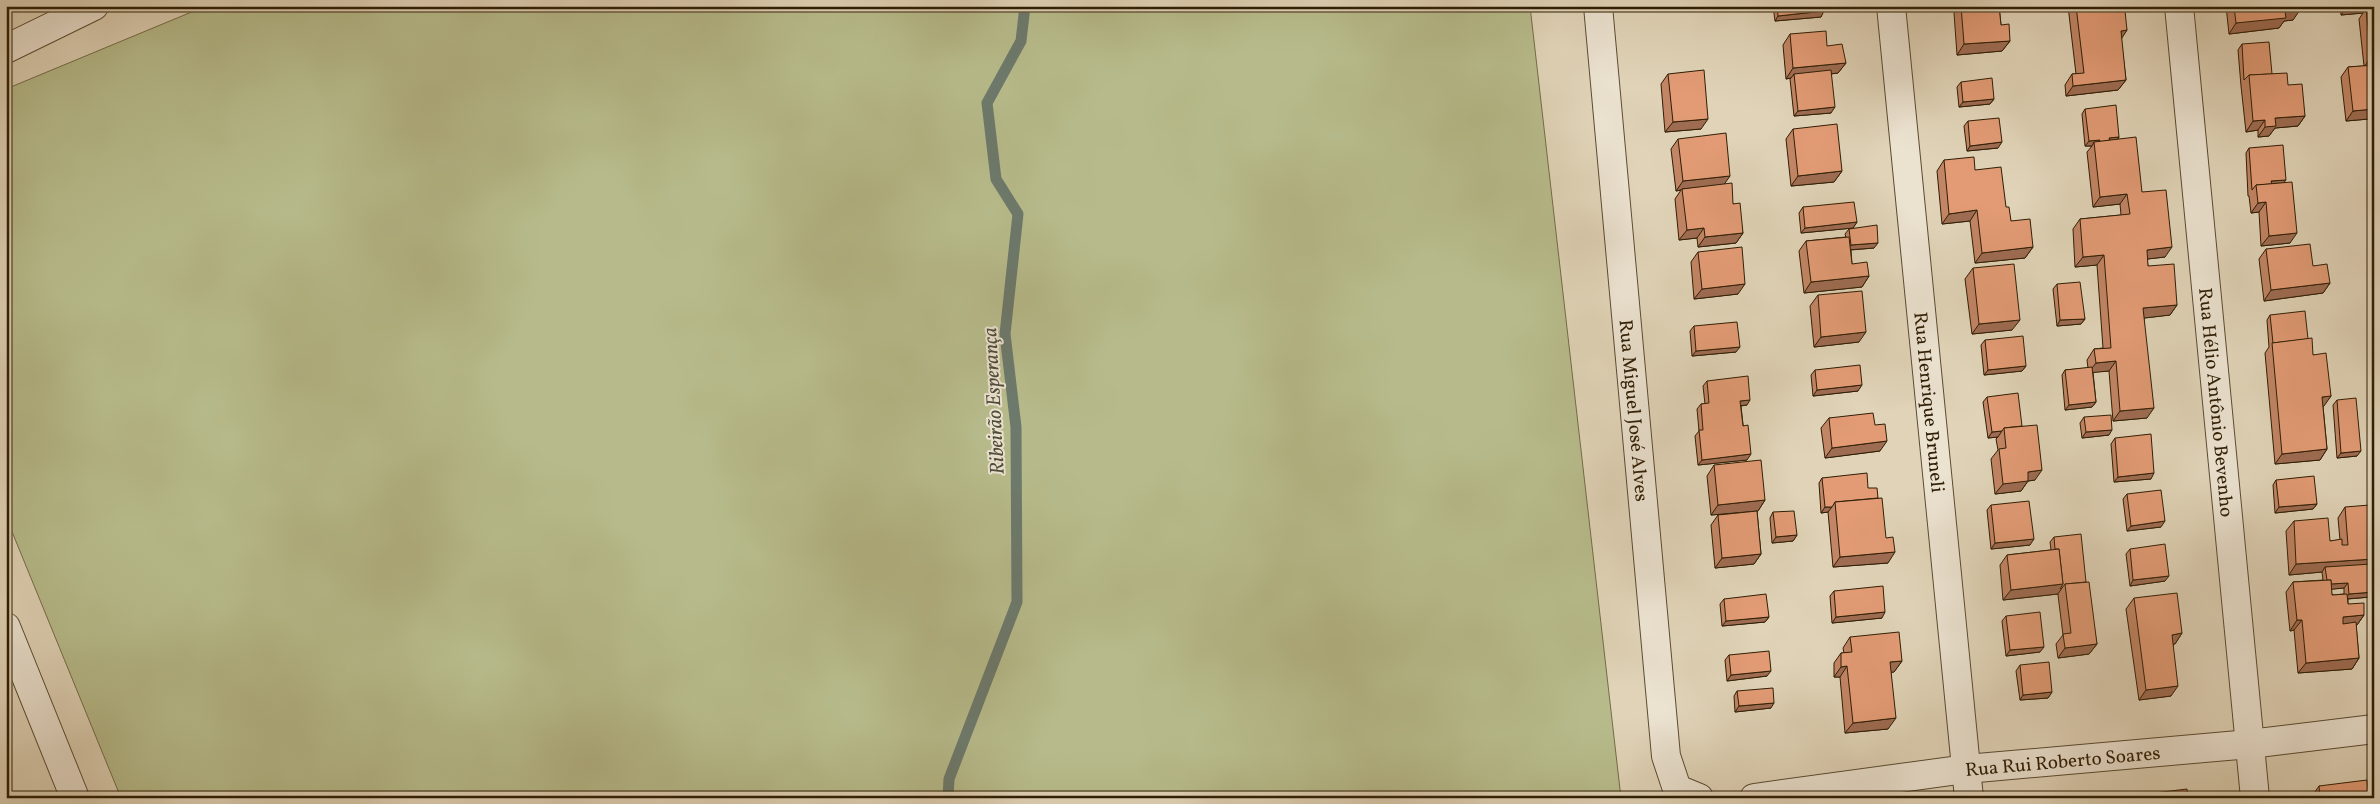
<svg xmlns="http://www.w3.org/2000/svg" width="2380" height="804" viewBox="0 0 2380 804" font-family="Vollkorn,serif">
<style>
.green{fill:#b7bb8b;stroke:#736c48}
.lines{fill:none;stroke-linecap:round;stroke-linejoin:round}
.stream{stroke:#6c7a6d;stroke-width:11}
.street-casing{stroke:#5b4b32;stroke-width:30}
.street{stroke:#ebe2d0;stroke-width:28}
.wall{fill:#c28565;stroke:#2f1e05;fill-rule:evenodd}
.shaded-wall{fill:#9e6c52;stroke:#2f1e05}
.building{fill:#e29b75;stroke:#2f1e05}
.labels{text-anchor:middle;stroke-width:4;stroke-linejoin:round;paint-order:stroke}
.street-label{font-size:19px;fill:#2f1e05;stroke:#ebe2d0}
.water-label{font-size:20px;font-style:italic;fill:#4d4c39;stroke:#ebe2d0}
</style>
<rect width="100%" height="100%" fill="#e0d3b7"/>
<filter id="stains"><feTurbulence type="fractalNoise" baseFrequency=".004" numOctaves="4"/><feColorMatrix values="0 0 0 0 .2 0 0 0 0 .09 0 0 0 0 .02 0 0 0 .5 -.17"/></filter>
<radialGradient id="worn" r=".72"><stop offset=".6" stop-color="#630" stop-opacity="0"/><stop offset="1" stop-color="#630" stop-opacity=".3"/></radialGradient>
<polygon class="green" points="206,6 1530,6 1621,798 121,798 6,517 6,89"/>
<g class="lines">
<polyline class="stream" points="948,798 949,779 1017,602 1016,427 1005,334 1018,214 996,179 987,103 1021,41 1025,6"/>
<defs>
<g id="street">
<path id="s1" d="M1598 6 1666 756 1677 789 1699 798"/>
<path id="s2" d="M1891 6 1969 798"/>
<path id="s3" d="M2179 6 2255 798"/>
<polyline points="6,49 94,6"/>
<polyline points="6,627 75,798"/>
<path id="s4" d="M1754 798 1966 769 2250 744 2374 729"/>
</g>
</defs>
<use href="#street" class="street-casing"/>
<use href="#street" class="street"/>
</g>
<g class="wall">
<polygon points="1773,6 1824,6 1821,17 1775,21"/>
<polygon points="1958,6 1999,6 2001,25 2010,41 2002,51 1957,55 1954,13"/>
<polygon points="2068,6 2116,6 2117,12 2127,30 2121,38 2126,80 2118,90 2066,96 2065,85 2072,74 2076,74"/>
<polygon points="2226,6 2300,6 2293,20 2284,21 2279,28 2229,34"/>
<polygon points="2340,6 2374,6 2374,126 2370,126 2369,119 2346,121 2341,77 2348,67 2364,66 2359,19 2363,13 2341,15"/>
<polygon points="1790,34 1827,46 1846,63 1838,73 1831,74 1831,113 1794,116 1790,79 1791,78 1786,79 1783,45"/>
<polygon points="2242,44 2272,74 2288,85 2305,116 2298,126 2275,128 2269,136 2258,137 2258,130 2246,132 2241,86 2238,50"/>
<polygon points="1668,74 1701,129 1665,132 1661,84"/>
<polygon points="1961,82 1994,99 1990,104 1959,107 1957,87"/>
<polygon points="2085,109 2119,137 2118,139 2142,192 2165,257 2147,259 2148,266 2177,305 2170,315 2144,318 2147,418 2113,421 2109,371 2093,372 2096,402 2092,407 2065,410 2062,375 2065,370 2088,368 2087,360 2094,349 2103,348 2097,265 2075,267 2073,229 2080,219 2121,215 2120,204 2093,207 2087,152 2092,146 2085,146 2082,114"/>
<polygon points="1968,121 1998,148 1967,151 1964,126"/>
<polygon points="1793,129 1842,171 1834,182 1791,186 1786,139"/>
<polygon points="1678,139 1724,184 1733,204 1743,233 1736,243 1698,247 1697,238 1679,240 1675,199 1681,190 1676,191 1671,149"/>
<polygon points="2249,148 2284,183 2290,243 2261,246 2259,212 2251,213 2249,196 2248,196 2246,153"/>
<polygon points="1944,160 1975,170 2006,207 2011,221 2033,247 2025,258 1975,263 1970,221 1942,224 1937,171"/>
<polygon points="1803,207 1857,222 1853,228 1801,233 1799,213"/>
<polygon points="1849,229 1874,248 1851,250 1852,264 1869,276 1862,287 1804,293 1799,251 1806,241 1846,237 1845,234"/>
<polygon points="2266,249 2313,266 2330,283 2323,293 2264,301 2259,259"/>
<polygon points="1698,252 1738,294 1694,299 1691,262"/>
<polygon points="1973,268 2012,330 1972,334 1965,279"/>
<polygon points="2057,284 2085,319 2081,324 2057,326 2053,289"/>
<polygon points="1818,295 1859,342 1814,347 1810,306"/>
<polygon points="2270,315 2308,339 2313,355 2331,396 2323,406 2327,449 2320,460 2275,464 2265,353 2269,347 2267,320"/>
<polygon points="1694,326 1736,352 1692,356 1690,331"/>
<polygon points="1985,340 2026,366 2022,371 1984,375 1981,345"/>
<polygon points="1815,370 1858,391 1813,396 1811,375"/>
<polygon points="1707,381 1747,405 1741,406 1747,460 1698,465 1695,436 1699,431 1697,409 1701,404 1705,404 1703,386"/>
<polygon points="1987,397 2022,426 2035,480 2028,481 2021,491 1995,494 1991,459 1998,450 1996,439 1998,437 1988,438 1983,402"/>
<polygon points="2337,400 2357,456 2337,458 2333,405"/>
<polygon points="2084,417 2109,435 2082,438 2080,423"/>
<polygon points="1829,418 1875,425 1880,451 1825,458 1821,428"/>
<polygon points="2115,438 2151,479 2114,482 2111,444"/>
<polygon points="1714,465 1765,500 1758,511 1757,511 1761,554 1754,564 1715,568 1711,525 1718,515 1754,511 1711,515 1707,476"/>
<polygon points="1822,478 1868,488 1878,498 1888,563 1833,567 1828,512 1821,513 1819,483"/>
<polygon points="2276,480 2317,504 2313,509 2275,513 2273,485"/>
<polygon points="2127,494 2161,527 2127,531 2123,499"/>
<polygon points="1991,505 2030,545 1991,549 1987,510"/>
<path d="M2345 507 2372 564 2374 583V593L2371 597 2348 599V604L2364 615 2357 625H2356L2359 658 2352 669 2298 673 2294 630 2290 631 2286 592 2293 582 2323 580 2322 572 2289 575 2286 531 2294 521 2330 541 2340 540 2338 518ZM2344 588V594L2332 595 2331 589Z"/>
<polygon points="1773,512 1797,535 1793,541 1772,543 1770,518"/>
<polygon points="2054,537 2086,582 2097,644 2089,654 2058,658 2056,644 2063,635 2058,595 2058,594 2003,600 2000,565 2007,555 2051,550 2050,542"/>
<polygon points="2130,549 2165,581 2130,586 2126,554"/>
<polygon points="1834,591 1882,618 1832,623 1830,596"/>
<polygon points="2134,598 2182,633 2175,644 2173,644 2171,696 2139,700 2126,609"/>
<polygon points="1724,599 1769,617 1765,622 1722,626 1720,604"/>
<polygon points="2006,616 2040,652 2006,656 2002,621"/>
<polygon points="1850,637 1902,661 1894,672 1891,672 1888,729 1845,733 1840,677 1834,677 1834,663 1841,653 1844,653 1843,648"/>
<polygon points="1729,655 1767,676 1727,681 1725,660"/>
<polygon points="2020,665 2052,692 2048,698 2020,700 2016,671"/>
<polygon points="1737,691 1771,708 1735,712 1734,696"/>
<polygon points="2319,786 2369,798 2312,798 2312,796"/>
</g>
<g class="shaded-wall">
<polygon points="2348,6 2374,6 2374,11 2366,9 2363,13 2341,15"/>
<polygon points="2300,10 2293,20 2284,21 2279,28 2229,34 2236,23 2285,11"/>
<polygon points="1824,11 1821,17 1775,21 1778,16"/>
<polygon points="2127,30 2120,41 2121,31"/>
<polygon points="2010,41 2002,51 1957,55 1964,44"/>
<polygon points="2371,57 2374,57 2374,66 2364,67"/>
<polygon points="1846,63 1838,73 1795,78 1794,74 1791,78 1786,79 1793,68"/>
<polygon points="2126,80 2118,90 2066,96 2073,86"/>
<polygon points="1994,99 1990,104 1959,107 1963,102"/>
<polygon points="1835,107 1831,113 1794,116 1798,111"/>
<polygon points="2374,109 2374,112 2369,119 2346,121 2353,111"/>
<polygon points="2305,116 2298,126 2275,128 2269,136 2258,137 2265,127 2275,118"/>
<polygon points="1708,119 1701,129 1665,132 1673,122"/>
<polygon points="2265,120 2258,130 2246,132 2253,121"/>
<polygon points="2374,120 2374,126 2370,126"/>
<polygon points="2119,137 2116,142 2105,144 2109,138"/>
<polygon points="2100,140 2096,145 2094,142 2092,146 2085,146 2089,141"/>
<polygon points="2002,142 1998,148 1967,151 1970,146"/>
<polygon points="1842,171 1834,182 1791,186 1798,176"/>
<polygon points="1730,176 1723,186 1682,189 1681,190 1676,191 1683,181"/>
<polygon points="2286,180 2282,185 2267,186 2271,181"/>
<polygon points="2127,194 2120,204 2093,207 2100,197"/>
<polygon points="2266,202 2259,212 2251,213 2258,203"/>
<polygon points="1977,210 1970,221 1942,224 1949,214"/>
<polygon points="1857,222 1853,228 1801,233 1805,228"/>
<polygon points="1704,228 1697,238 1679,240 1687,230"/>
<polygon points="1743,233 1736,243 1698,247 1705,237"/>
<polygon points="2297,233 2290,243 2261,246 2269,236"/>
<polygon points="1878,243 1874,248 1847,250 1851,245"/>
<polygon points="2033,247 2025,258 1975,263 1982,253"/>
<polygon points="2172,247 2165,257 2139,260 2147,250"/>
<polygon points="2104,255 2097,265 2075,267 2083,257"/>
<polygon points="1869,276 1862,287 1804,293 1811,282"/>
<polygon points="2330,283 2323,293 2264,301 2271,290"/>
<polygon points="1745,284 1738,294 1694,299 1702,289"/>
<polygon points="2177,305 2170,315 2136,319 2143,308"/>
<polygon points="2085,319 2081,324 2057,326 2060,320"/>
<polygon points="2020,320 2012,330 1972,334 1979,324"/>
<polygon points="1866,332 1859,342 1814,347 1821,337"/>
<polygon points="1740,347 1736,352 1692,356 1696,351"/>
<polygon points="2116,361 2109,371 2088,373 2096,363"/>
<polygon points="2026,366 2022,371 1984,375 1988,370"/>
<polygon points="1862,385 1858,391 1813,396 1817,390"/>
<polygon points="2331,396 2324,406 2315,407 2322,397"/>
<polygon points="1750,400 1747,405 1737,406 1740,401"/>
<polygon points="2096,402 2092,407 2065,410 2069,405"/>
<polygon points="2154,408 2147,418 2113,421 2120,411"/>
<polygon points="2112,430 2109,435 2082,438 2086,432"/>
<polygon points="2002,431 1998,437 1988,438 1992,432"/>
<polygon points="1887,441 1880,451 1825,458 1832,448"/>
<polygon points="2327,449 2320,460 2275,464 2282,454"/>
<polygon points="2361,451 2357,456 2337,458 2341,453"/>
<polygon points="1751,454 1747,460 1698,465 1702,460"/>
<polygon points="2042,470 2035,480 2028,481 2021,491 1995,494 2003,484 2028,472"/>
<polygon points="2154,473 2151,479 2114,482 2118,477"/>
<polygon points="1765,500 1758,511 1711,515 1718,505"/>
<polygon points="2317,504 2313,509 2275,513 2279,507"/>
<polygon points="1825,507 1832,507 1828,512 1821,513"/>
<polygon points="2165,521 2161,527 2127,531 2131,526"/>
<polygon points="1797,535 1793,541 1772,543 1776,537"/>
<polygon points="2034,539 2030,545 1991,549 1995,543"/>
<polygon points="1895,552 1888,563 1833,567 1840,557"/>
<polygon points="1761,554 1754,564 1715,568 1722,558"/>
<polygon points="2374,559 2374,560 2368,569 2325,567 2322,572 2289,575 2296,564"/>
<polygon points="2169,576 2165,581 2130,586 2133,580"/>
<polygon points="2348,583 2344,588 2324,590 2327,584"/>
<polygon points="2063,584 2062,588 2058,594 2003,600 2011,590"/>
<polygon points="2374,592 2371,597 2345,599 2349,594"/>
<polygon points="1885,612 1882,618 1832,623 1836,617"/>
<polygon points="2364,615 2357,625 2335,627 2343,617"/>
<polygon points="1769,617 1765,622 1722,626 1726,621"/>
<polygon points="2297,620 2302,620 2294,630 2290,631"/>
<polygon points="2182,633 2175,644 2165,645 2172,635"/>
<polygon points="2097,644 2089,654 2058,658 2065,648"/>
<polygon points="2044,647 2040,652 2006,656 2010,650"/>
<polygon points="2359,658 2352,669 2298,673 2306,663"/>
<polygon points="1902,661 1894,672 1883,673 1890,662"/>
<polygon points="1847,666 1840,677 1834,677 1841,667"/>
<polygon points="1771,671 1767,676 1727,681 1731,675"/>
<polygon points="2178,686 2171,696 2139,700 2146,690"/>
<polygon points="2052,692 2048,698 2020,700 2023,695"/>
<polygon points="1774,703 1771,708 1735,712 1739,706"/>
<polygon points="1896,718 1888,729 1845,733 1853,723"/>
</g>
<g class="building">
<polygon points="1777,6 1824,6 1824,11 1778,16"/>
<polygon points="1961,6 1999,6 2001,25 2009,24 2010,41 1964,44"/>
<polygon points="2076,6 2116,6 2117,12 2125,11 2127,30 2121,31 2126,80 2073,86 2072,74 2084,73"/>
<polygon points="2234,6 2300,6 2300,10 2285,11 2286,18 2236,23"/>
<polygon points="2374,8 2374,57 2371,57 2366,9"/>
<polygon points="1826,31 1827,46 1842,44 1846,63 1793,68 1790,34"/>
<polygon points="2269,42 2272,74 2249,75 2244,80 2242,44"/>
<polygon points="2374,65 2374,109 2353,111 2348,67"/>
<polygon points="1704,70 1708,119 1673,122 1668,74"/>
<polygon points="1831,70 1835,107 1798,111 1794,74"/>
<polygon points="2287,73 2288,85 2302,84 2305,116 2275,118 2276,126 2265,127 2265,120 2253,121 2249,75"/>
<polygon points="1992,78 1994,99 1963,102 1961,82"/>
<polygon points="2116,105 2119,137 2109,138 2110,140 2099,142 2100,140 2089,141 2085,109"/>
<polygon points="1999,118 2002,142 1970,146 1968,121"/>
<polygon points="1837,124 1842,171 1798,176 1793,129"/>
<polygon points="1726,133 1730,176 1683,181 1678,139"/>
<polygon points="2136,137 2142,192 2166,190 2172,247 2147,250 2148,266 2174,264 2177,305 2143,308 2154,408 2120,411 2116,361 2096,363 2094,349 2111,348 2104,255 2083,257 2080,219 2130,214 2127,194 2100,197 2094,142"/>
<polygon points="2283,145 2286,180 2271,181 2272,184 2256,185 2252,190 2249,148"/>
<polygon points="1974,157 1975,170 2001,167 2006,207 2009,207 2011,221 2030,219 2033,247 1982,253 1977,210 1949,214 1944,160"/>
<polygon points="2292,182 2297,233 2269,236 2266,202 2258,203 2256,185"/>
<polygon points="1732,183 1733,204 1740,203 1743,233 1705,237 1704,228 1687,230 1682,189"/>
<polygon points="1854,202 1857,222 1805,228 1803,207"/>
<polygon points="1877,225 1878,243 1851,245 1849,229"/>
<polygon points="1849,237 1852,264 1867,262 1869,276 1811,282 1806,241"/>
<polygon points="2310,244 2313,266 2327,264 2330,283 2271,290 2266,249"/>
<polygon points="1742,247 1745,284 1702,289 1698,252"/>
<polygon points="2014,264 2020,320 1979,324 1973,268"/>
<polygon points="2080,282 2085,319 2060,320 2057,284"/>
<polygon points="1862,291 1866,332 1821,337 1818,295"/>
<polygon points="2305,311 2308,339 2273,343 2270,315"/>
<polygon points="1737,322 1740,347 1696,351 1694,326"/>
<polygon points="2023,336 2026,366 1988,370 1985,340"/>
<polygon points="2312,338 2313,355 2326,353 2331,396 2322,397 2327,449 2282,454 2272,343"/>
<polygon points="1860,365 1862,385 1817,390 1815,370"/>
<polygon points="2092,367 2096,402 2069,405 2065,370"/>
<polygon points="1748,376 1750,400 1740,401 1743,426 1748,425 1751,454 1702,460 1699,430 1703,430 1701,404 1709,403 1707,381"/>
<polygon points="2018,393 2022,426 2004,428 2002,431 1992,432 1987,397"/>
<polygon points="2356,398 2361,451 2341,453 2337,400"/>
<polygon points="1873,413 1875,425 1885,424 1887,441 1832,448 1829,418"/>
<polygon points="2111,415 2112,430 2086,432 2084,417"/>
<polygon points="2037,425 2042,470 2028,472 2028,481 2003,484 1999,449 2006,448 2004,428"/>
<polygon points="2151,434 2154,473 2118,477 2115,438"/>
<polygon points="1761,460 1765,500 1718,505 1714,465"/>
<polygon points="1867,473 1868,488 1877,488 1878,498 1835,502 1832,507 1825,507 1822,478"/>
<polygon points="2314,476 2317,504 2279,507 2276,480"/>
<polygon points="2161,490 2165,521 2131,526 2127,494"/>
<polygon points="1882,498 1886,538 1893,537 1895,552 1840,557 1835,502"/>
<polygon points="2029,501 2034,539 1995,543 1991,505"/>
<polygon points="2370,505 2374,545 2374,559 2296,564 2294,521 2328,518 2330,541 2342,539 2342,545 2348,545 2345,507"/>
<polygon points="1757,511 1761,554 1722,558 1718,515"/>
<polygon points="1794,511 1797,535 1776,537 1773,512"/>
<polygon points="2081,534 2086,582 2065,584 2062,588 2060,589 2063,584 2059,549 2055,549 2054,537"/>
<polygon points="2165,544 2169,576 2133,580 2130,549"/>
<polygon points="2059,549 2063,584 2011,590 2007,555"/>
<polygon points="2372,564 2374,583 2374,592 2349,594 2348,583 2331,584 2331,580 2327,580 2325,567"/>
<polygon points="2331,580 2332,595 2347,594 2348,604 2364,603 2364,615 2343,617 2343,624 2356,622 2359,658 2306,663 2302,620 2297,620 2293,582"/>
<polygon points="2089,582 2097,644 2065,648 2063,634 2071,633 2065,584"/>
<polygon points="1883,586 1885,612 1836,617 1834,591"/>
<polygon points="2177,593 2182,633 2172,635 2178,686 2146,690 2134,598"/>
<polygon points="1766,594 1769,617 1726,621 1724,599"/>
<polygon points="2040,612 2044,647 2010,650 2006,616"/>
<polygon points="1899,632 1902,661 1890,662 1896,718 1853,723 1847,666 1841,667 1841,653 1852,652 1850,637"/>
<polygon points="1769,651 1771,671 1731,675 1729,655"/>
<polygon points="2049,662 2052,692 2023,695 2020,665"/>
<polygon points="1773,688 1774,703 1739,706 1737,691"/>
<polygon points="2367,780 2369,798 2320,798 2319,786"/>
<polygon points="2187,789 2188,798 2146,798 2146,794"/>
</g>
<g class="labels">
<g class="street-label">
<text dy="7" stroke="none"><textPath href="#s2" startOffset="398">Rua Henrique Bruneli</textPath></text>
<text dy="7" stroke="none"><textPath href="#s3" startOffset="398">Rua Hélio Antônio Bevenho</textPath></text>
<text dy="7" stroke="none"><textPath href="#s1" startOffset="406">Rua Miguel José Alves</textPath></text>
<text dy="7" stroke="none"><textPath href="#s4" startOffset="311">Rua Rui Roberto Soares</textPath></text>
</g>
<g class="water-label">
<text transform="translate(993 401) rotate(-93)" y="7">Ribeirão Esperança</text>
</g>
</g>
<rect width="2380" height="804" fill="none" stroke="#e0d3b7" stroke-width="25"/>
<rect x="8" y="8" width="2365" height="789" fill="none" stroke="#2f1e05" stroke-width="2.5"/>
<rect x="12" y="12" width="2355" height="779" fill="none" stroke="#2f1e05"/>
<rect width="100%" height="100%" filter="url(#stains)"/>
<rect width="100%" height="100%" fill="url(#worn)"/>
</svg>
